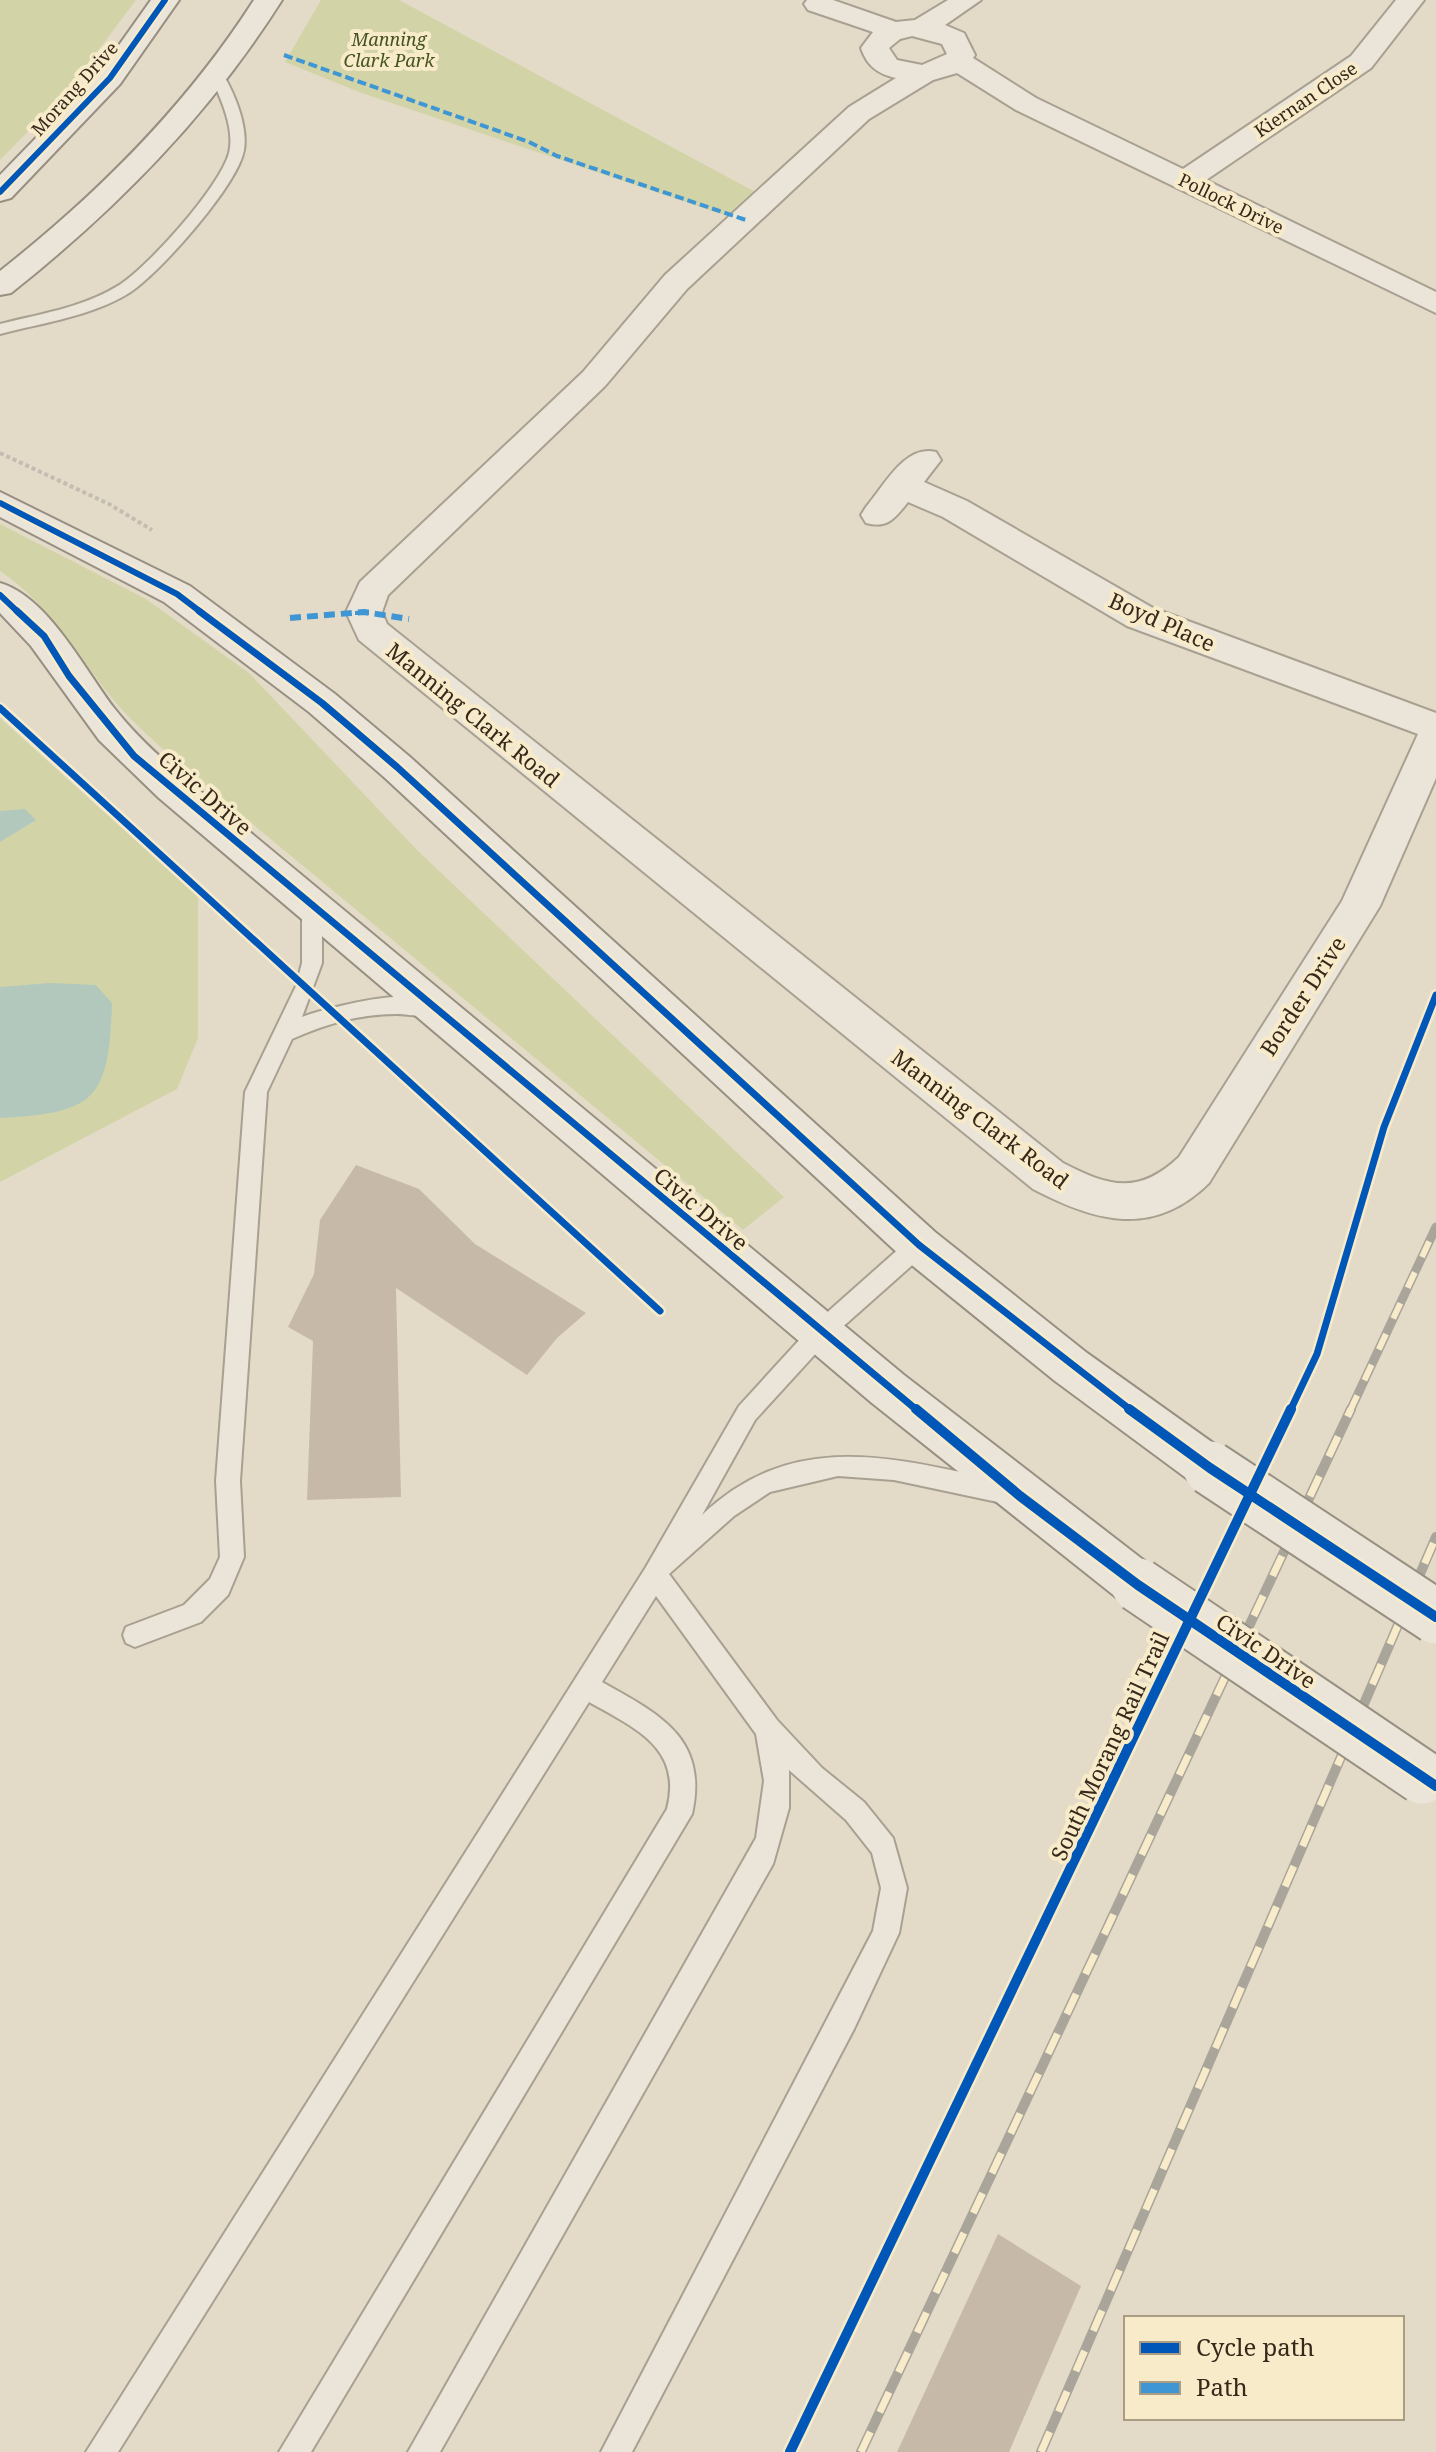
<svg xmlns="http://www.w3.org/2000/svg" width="1436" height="2452" viewBox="0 0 1436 2452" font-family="'Noto Serif',serif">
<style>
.green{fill:#d2d4a8}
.water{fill:#b3c8bc}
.building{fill:#c7b9a8}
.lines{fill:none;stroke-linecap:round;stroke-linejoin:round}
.lane-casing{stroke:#a8a091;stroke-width:4}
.street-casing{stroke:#a8a091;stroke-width:4}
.secondary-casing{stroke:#978f81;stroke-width:4}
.path{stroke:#c3bcb1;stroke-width:4;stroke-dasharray:4 3;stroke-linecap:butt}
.lane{fill:#ebe5d9;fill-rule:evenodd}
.street{fill:#ebe5d9;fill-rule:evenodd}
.secondary{fill:#ebe5d9;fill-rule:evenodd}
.rail-far1-casing{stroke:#a9a59a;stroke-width:9}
.rail-casing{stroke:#a9a59a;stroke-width:10}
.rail-far1{stroke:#f7ebca;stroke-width:6;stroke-dasharray:17;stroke-linecap:butt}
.rail{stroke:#f7ebca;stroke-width:7;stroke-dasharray:22;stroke-linecap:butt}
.secondary-bridge-casing{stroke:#978f81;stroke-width:57;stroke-linecap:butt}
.secondary-bridge{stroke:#ebe5d9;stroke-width:53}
.quiet-far1{stroke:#3e96d4;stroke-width:4;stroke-dasharray:9 4;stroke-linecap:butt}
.quiet{stroke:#3e96d4;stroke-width:6;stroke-dasharray:11 6;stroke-linecap:butt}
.cycleway-far2-casing{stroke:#f7ebca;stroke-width:10}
.cycleway-far1-casing{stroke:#f7ebca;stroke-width:12}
.cycleway-casing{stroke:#f7ebca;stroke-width:15}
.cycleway-far2{stroke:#0057b8;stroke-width:6}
.cycleway-far1{stroke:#0057b8;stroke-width:7}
.cycleway{stroke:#0057b8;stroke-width:10}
.labels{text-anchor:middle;stroke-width:8;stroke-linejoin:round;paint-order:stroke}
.far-park-label{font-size:18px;font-style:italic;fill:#45531f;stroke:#f7ebca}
.far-street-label{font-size:18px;fill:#36281a;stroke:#f7ebca}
.street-label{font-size:22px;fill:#36281a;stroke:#f7ebca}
</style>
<rect width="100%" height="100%" fill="#e3dbc7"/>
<g class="green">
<polygon points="0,0 136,0 66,93 0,160"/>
<polygon points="321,0 399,0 759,194 730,217 359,92 285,62"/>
<path d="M0 524 146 599 249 673 418 851 784 1197 743 1230 168 754C148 735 128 718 111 697 75 651 50 605 0 571Z"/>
<polygon points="0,718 198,897 198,1038 177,1089 0,1182"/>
</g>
<g class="water">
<polygon points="25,809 36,820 0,842 0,811"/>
<path d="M50 983 96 985 112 1003C109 1099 96 1113 0 1118V987Z"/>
</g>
<g class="building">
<polygon points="356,1165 419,1189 475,1244 586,1313 557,1338 527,1375 396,1288 401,1497 307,1500 313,1341 288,1327 314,1274 320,1220"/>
<polygon points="998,2234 1081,2286 1009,2452 897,2452"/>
</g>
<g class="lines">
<defs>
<g id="lane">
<path d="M213 74H223C235 95 248 126 244 150 238 185 159 274 129 293 92 316 42 323 0 334V324C39 314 81 308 116 287 146 270 220 187 229 153 235 129 221 99 211 77Z"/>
<path d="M312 899 322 906V963L302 1017C325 1008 430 981 444 1007 437 1021 410 1014 397 1014 359 1014 326 1024 292 1039L267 1092 240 1481 244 1557 228 1595 201 1622 135 1647 126 1643 123 1635 126 1627 184 1605 210 1579 220 1557 216 1481 245 1092 296 986 302 963V906Z"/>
<path d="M919 1236 927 1238 930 1245 927 1252 829 1339 755 1420 702 1515C795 1427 896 1459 1007 1482L1015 1485 1019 1493 1015 1501 1007 1504 894 1480 838 1476 770 1492 734 1516 669 1574 777 1720 822 1768 864 1802 893 1838 907 1888 899 1933 854 2029 632 2452H601L873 1931 881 1888 872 1853 846 1820 789 1770V1808L773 1864 440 2452H408L756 1838 764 1781 756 1734 656 1596 602 1682C659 1714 709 1738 692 1814L311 2452H279L667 1809C683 1748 635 1728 589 1702L118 2452H86L646 1567 739 1406 813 1325 911 1238Z"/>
</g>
<path id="street" d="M807 0H833L896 22 915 20 948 0H981L945 25 964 33 975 55 973 58 1036 98 1183 169 1351 56 1396 0H1424L1371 68 1206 180 1436 292V313L1016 110 957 73 933 80 869 119 687 289 605 386 388 595 382 612 387 624 1063 1163C1109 1187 1139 1195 1179 1157L1342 901 1418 734 1127 626 943 517 908 502C895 518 888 529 866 523L861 515 866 507C884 486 905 444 936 452L941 460 924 482 967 501 1153 608 1436 713V778L1380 906 1209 1183C1153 1238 1096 1222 1033 1189L359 640 346 612 360 582 583 372 665 275 849 107 896 78C878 74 867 66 861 48L873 32 808 10 804 4ZM912 36 942 44 947 54 922 65 897 60 889 48 900 39Z"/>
<g id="secondary">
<polygon points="151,0 179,0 120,84 11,198 0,201 0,175 100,72"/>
<path d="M254 0H282C209 115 118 208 11 293L0 295V271C99 193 186 106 254 0Z"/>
<polygon points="0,492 190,586 335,694 410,757 935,1232 1087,1353 1227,1453 1234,1468 1227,1483 1210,1489 1193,1483 1055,1381 903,1258 384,777 309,712 164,602 0,517"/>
<path d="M0 583C48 597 85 670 114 708 132 731 153 751 175 770L904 1375 1155 1569 1162 1585 1155 1601 1138 1608 1121 1601 872 1403 159 798 99 740 31 646 0 613Z"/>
</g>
</defs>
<use href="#lane" class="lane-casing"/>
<use href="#street" class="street-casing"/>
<use href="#secondary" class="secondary-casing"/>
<polyline class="path" points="0,453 109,504 152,530"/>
<use href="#lane" class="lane"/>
<use href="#street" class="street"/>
<use href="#secondary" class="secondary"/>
<defs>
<polyline id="rail-far1" points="1350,1411 1436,1227"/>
<g id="rail">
<polyline points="861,2452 1351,1409"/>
<polyline points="1041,2452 1436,1537"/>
</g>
</defs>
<use href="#rail-far1" class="rail-far1-casing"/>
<use href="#rail" class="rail-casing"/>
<use href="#rail-far1" class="rail-far1"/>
<use href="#rail" class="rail"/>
<defs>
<g id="secondary-bridge">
<polyline points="1210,1468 1436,1617"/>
<polyline points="1138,1585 1422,1777"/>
</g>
</defs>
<use href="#secondary-bridge" class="secondary-bridge-casing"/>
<use href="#secondary-bridge" class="secondary-bridge"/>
<g class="quiet-far1">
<polyline points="284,55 529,142 557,156 746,220"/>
<polyline points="355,613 369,613"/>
</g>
<polyline class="quiet" points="290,618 364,612 409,619"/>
<defs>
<g id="cycleway-far2">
<polyline points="0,192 110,78 165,0"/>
<polyline points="0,503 177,594 202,613"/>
<polyline points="0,595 19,613"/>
</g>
<g id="cycleway-far1">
<polyline points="17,611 44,636 69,676 134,756 918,1411"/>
<polyline points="199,611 322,703 397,767 919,1245 1132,1411"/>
<polyline points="0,708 660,1311"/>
<polyline points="1290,1411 1317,1354 1384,1127 1436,995"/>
</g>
<g id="cycleway">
<polyline points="916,1409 1020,1496 1138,1585 1436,1786"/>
<polyline points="1129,1409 1210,1468 1436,1617"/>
<polyline points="790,2452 1291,1409"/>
</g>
</defs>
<use href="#cycleway-far2" class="cycleway-far2-casing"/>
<use href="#cycleway-far1" class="cycleway-far1-casing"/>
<use href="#cycleway" class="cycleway-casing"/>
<use href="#cycleway-far2" class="cycleway-far2"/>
<use href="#cycleway-far1" class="cycleway-far1"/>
<use href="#cycleway" class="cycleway"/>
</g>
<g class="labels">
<g class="far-park-label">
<text x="389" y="46">Manning<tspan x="389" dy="21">Clark Park</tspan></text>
</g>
<g class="far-street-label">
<text transform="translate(75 89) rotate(-48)" y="6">Morang Drive</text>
<text transform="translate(1306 100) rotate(-34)" y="6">Kiernan Close</text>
<text transform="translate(1231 204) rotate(26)" y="6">Pollock Drive</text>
</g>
<g class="street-label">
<text transform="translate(1162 622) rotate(24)" y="8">Boyd Place</text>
<text transform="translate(473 715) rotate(39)" y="8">Manning Clark Road</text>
<text transform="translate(205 793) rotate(41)" y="8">Civic Drive</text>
<text transform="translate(1303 996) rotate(-57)" y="8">Border Drive</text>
<text transform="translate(980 1119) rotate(37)" y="8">Manning Clark Road</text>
<text transform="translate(701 1209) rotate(40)" y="8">Civic Drive</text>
<text transform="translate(1266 1651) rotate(34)" y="8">Civic Drive</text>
<text transform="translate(1110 1746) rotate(-65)" y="8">South Morang Rail Trail</text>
</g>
</g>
<rect x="1124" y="2316" width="280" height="104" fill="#f7ebca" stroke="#aa9d84" stroke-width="2"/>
<rect x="1140" y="2342" width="40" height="12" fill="#0057b8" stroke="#aa9d84" stroke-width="2"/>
<text x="1196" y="2356" font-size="24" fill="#36281a">Cycle path</text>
<rect x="1140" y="2382" width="40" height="12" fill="#3e96d4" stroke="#aa9d84" stroke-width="2"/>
<text x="1196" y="2396" font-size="24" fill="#36281a">Path</text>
</svg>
